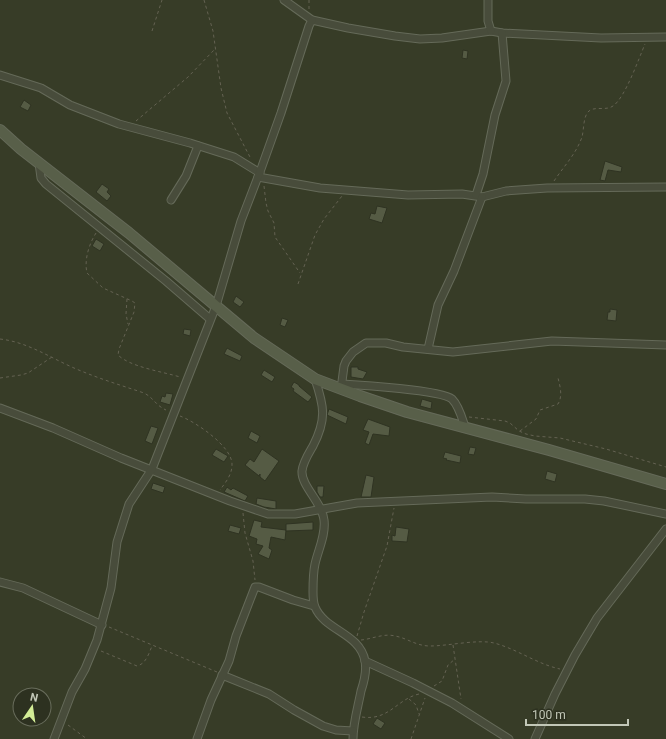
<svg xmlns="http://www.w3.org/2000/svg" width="666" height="739" viewBox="0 0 666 739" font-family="Roboto,sans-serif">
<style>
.building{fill:#555b44;stroke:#2f3322}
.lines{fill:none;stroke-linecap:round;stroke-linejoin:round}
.street-casing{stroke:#656a59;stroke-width:9}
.secondary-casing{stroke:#656a59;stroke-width:12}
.path{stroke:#646252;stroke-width:1;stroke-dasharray:3 3;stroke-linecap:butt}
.street{stroke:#484c3b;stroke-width:7}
.secondary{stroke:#585f49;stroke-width:10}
</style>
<rect width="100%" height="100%" fill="#373c27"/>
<g class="building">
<polygon points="463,50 468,51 467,59 462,58"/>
<polygon points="24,100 31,105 28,111 20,107"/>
<polygon points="605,161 622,167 621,172 608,170 605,181 600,180"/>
<polygon points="102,184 109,189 107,192 111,196 107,201 96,192"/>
<polygon points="377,206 387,208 382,223 369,219 371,213 375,214"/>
<polygon points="96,239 104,244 100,251 92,246"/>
<polygon points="236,296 244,302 240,307 233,302"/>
<polygon points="610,309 617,310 616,321 607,320 608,312 610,312"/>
<polygon points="282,318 288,320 285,327 280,325"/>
<polygon points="184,329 191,330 190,336 183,334"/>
<polygon points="227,348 242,356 240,361 224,354"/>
<polygon points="351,367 358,367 358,369 367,372 363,379 351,377"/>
<polygon points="264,370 275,377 272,382 261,375"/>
<polygon points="294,382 299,385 299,386 312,397 308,402 293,391 294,389 291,387"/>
<polygon points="166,393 173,394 170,405 160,402 162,396 165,397"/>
<polygon points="422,399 432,402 431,409 420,406"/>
<polygon points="329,409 348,417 346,424 327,415"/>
<polygon points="368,419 390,427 389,436 373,434 369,445 365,443 369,432 363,430"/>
<polygon points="151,426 158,428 152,444 145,441"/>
<polygon points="251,431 260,436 257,443 248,438"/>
<polygon points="470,447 476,448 474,455 468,454"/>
<polygon points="216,449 228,456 224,462 212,455"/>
<polygon points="262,449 279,461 265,481 260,477 260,474 259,476 245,465 250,459 254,462"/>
<polygon points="445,452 461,456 460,463 446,460 447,459 443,458"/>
<polygon points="547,471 557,474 555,482 545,479"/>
<polygon points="366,475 374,477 371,497 361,497"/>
<polygon points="153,483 165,487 163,493 151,489"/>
<polygon points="317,486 324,486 323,497 320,497 317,492"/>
<polygon points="227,487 231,490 233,488 248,496 245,501 224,492"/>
<polygon points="257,498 276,501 276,509 264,507 256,504"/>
<polygon points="254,520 262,522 261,527 286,530 285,540 271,537 269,548 272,550 269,559 258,554 263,546 256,544 257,539 249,536"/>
<polygon points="313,522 313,530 286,531 286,524"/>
<polygon points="230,525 241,528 239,534 228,531"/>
<polygon points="396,527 409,529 407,542 392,541 392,535 395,536"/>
<polygon points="377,718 385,723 381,729 373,724"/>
</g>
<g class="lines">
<defs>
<g id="street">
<polyline points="284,0 312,20 348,28 395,36 420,39 442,38 491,31 502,33 601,38 666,37"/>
<polyline points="488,0 488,21 491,31"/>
<polyline points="0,75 41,88 70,105 119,124 190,143 234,157 260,173"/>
<polyline points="39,163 41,178 46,184 166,281 210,319"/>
<polyline points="258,177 320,188 408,195 462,194 482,197 506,191 547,188 666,187"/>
<polyline points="476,195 483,174 495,115 506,81 502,33"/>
<polyline points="171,200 186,176 198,146"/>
<polyline points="428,349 438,305 454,271 482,197"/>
<path d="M315 379C324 406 327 419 313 446 309 453 303 462 302 471 301 486 322 502 324 520 326 535 318 550 315 564 313 573 313 583 313 592 313 597 313 602 315 607 325 631 360 633 365 661 367 671 364 682 361 691 358 707 353 723 353 739"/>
<path d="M342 384C360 385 441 390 452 399 459 406 462 418 465 427"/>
<polyline points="341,389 344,366 346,361 353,352 366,343 386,343 403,347 453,352 552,341 666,345"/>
<polyline points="0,408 53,428 121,458 230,501 268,514 295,514 357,503 492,497 526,499 585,499 604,501 666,514"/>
<polyline points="0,582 23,588 102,625"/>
<polyline points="365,661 413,683 452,703 509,739"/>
<polyline points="222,675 269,694 294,710 323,726 336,730 353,731"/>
<polyline points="54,739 72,692 85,669 97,640 111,588 117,542 129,504 152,469 216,306 241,221 261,169 281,113 309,26 312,20"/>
<polyline points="197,739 211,700 229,661 236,636 255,587 259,587 293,600 314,606"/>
<polyline points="535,739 555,694 575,655 597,618 666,529"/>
</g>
<polyline id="secondary" points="0,130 21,149 129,233 254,338 315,379 360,396 407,412 549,450 666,484"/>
</defs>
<use href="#street" class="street-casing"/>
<use href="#secondary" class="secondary-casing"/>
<g class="path">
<polyline points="204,0 213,31 221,88 227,113 251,159"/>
<polyline points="309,9 309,0"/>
<polyline points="152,31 162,0"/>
<polyline points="136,121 188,77 215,49"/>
<path d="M554 181C564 166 576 154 582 137 584 130 583 116 589 111 595 106 606 111 613 106 625 98 639 58 645 44"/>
<polyline points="264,186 266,203 268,211 274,223 275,237 300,273"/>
<path d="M96 233C89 244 84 260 87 273L103 288 132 301 135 303 134 312 119 349 118 355C130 367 164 372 180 377"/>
<polyline points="298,284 315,235 324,219 342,196"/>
<polyline points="127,299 126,314 128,324"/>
<path d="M0 339C27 342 49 357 74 368 97 378 120 385 144 393 154 398 155 405 166 410"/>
<polyline points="0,378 21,375 28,373 52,357"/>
<path d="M180 416C196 422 233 447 232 465 232 475 225 483 220 490"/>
<polyline points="469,417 505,421 510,423 519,431 526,434 535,436 560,438 606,449 666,467"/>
<path d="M520 431 536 419 540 410 558 404C563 396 560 386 558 378"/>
<polyline points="243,513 245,533 253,561 255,580"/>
<polyline points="109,627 217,672"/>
<polyline points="357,636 364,612 387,546 394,508"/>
<path d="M361 640C372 639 384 633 395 636 407 638 416 646 430 646 448 646 478 639 494 643 517 649 537 664 560 669"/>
<polyline points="453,645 461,699"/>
<path d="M101 651 137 666C146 664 149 653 152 646"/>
<polyline points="434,686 442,681 448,665 455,659"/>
<polyline points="409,699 416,705 419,714"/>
<path d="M362 717C389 721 397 699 419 694"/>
<polyline points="68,725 87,739"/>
<polyline points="411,739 425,698"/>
</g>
<use href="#street" class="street"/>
<use href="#secondary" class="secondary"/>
</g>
<g transform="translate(32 707) rotate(13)"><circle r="19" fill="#2d3120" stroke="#696d5c"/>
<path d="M0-3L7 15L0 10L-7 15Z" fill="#d3ed96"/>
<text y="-6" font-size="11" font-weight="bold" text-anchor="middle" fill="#c2c7b7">N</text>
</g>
<path d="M526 719v6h102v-6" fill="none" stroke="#c2c7b7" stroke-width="2"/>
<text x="532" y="719" font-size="12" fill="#c2c7b7" stroke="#2d3120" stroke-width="3" paint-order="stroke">100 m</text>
</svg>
